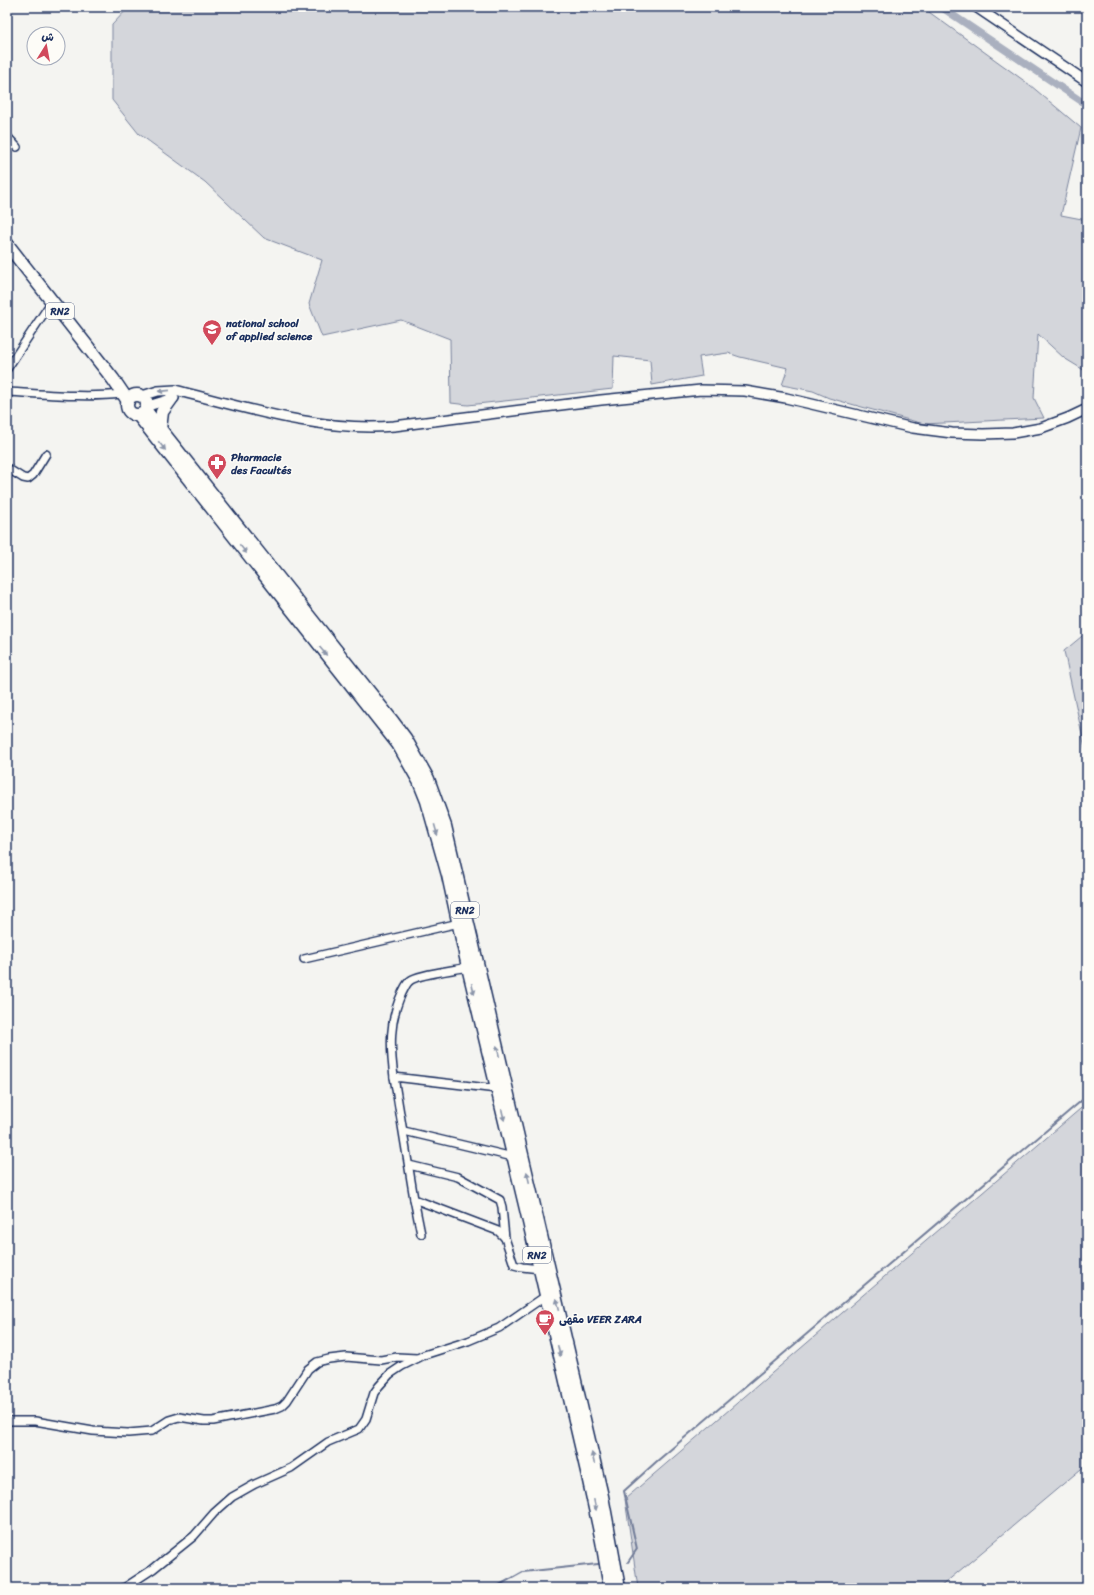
<svg xmlns="http://www.w3.org/2000/svg" width="1094" height="1595" viewBox="0 0 1094 1595" font-family="Sriracha,'Playpen Sans Arabic',sans-serif">
<style>
.green{fill:#d4d6db;stroke:#78829c}
.lines{fill:none;stroke-linecap:round;stroke-linejoin:round}
.stream{stroke:#717c98;stroke-width:2}
.canal{stroke:#aab0bf;stroke-width:7}
.minor-casing{stroke:#1b2f5e;stroke-width:10}
.tertiary-casing{stroke:#1b2f5e;stroke-width:12}
.trunk-casing{stroke:#1b2f5e;stroke-width:15}
.minor{stroke:#fdfcf7;stroke-width:7}
.tertiary{stroke:#fdfcf7;stroke-width:9}
.trunk{stroke:#fdfcf7;stroke-width:12}
.oneway{fill:#8c96aa}
.labels{text-anchor:middle;stroke-width:3;stroke-linejoin:round;paint-order:stroke}
.shield{fill:#fdfcf7;stroke:#5f6c8c;stroke-width:1}
.shield-label{font-size:10px;font-weight:bold;fill:#1b2f5e}
.poi-label{font-size:11px;font-weight:bold;fill:#1b2f5e;stroke:#fdfcf7;text-anchor:start}
</style>
<rect width="100%" height="100%" fill="#f4f4f1"/>
<filter id="ink" filterUnits="userSpaceOnUse"><feTurbulence type="fractalNoise" baseFrequency=".025" numOctaves="2"/><feDisplacementMap in="SourceGraphic" scale="8" xChannelSelector="R" yChannelSelector="G"/><feConvolveMatrix kernelMatrix="1 2 1 2 8 2 1 2 1" color-interpolation-filters="sRGB"/></filter>
<g filter="url(#ink)">
<g class="green">
<polygon points="129,7 922,7 1030,85 1081,128 1061,215 1087,220 1087,372 1064,358 1038,334 1034,398 1044,418 924,424 829,398 813,391 782,385 788,368 740,357 728,353 699,357 702,376 652,385 650,360 614,356 613,389 468,405 451,403 450,339 401,320 322,337 309,304 322,260 264,238 205,182 139,134 112,100 112,25"/>
<polygon points="1087,632 1087,757 1064,651"/>
<polygon points="1087,1103 1087,1464 939,1588 638,1588 625,1499"/>
</g>
<g class="lines">
<g class="stream">
<polyline points="628,1562 637,1549 624,1491 656,1462 1087,1096"/>
<polyline points="494,1588 523,1572 598,1564"/>
</g>
<polyline class="canal" points="941,7 1087,105"/>
<defs>
<g id="minor">
<polyline points="7,136 17,147"/>
<polyline points="7,369 52,301"/>
<path d="M7 392C46 394 84 398 122 394"/>
<polyline points="7,468 23,478 28,479 33,475 46,454"/>
<polyline points="304,959 459,923"/>
<path d="M394 1077C390 1047 389 1021 402 993 405 988 406 983 411 980 419 974 455 970 468 967"/>
<polyline points="497,1089 394,1077 414,1199 498,1231 505,1238 514,1265 522,1267 540,1269"/>
<polyline points="404,1131 513,1157"/>
<polyline points="409,1165 458,1177 500,1200 502,1207 505,1238"/>
<polyline points="414,1199 421,1234"/>
<polyline points="7,1421 35,1421 93,1431 128,1433 152,1431 169,1420 179,1417 204,1421 213,1421 275,1409 282,1406 287,1401 308,1369 317,1362 329,1359 346,1357 381,1360 397,1357 417,1358"/>
<polyline points="124,1588 153,1569 194,1536 214,1513 232,1497 255,1484 291,1468 328,1442 359,1429 366,1419 374,1393 379,1386 390,1374 402,1366 424,1355 468,1341 499,1328 547,1295"/>
</g>
<g id="tertiary">
<polyline points="976,7 1087,82"/>
<path d="M142 396 158 391 175 390C246 408 320 432 394 426L601 400 701 390 745 391 786 398 913 428 952 433 983 434 1013 433 1041 428 1068 418 1087 409"/>
<polyline points="148,406 174,398"/>
</g>
<g id="trunk">
<polyline points="7,244 113,379 128,401"/>
<circle cx="137" cy="405" r="10"/>
<polyline points="146,411 393,722 405,738 428,779 445,826 602,1496 619,1588"/>
<polyline points="139,416 398,744 419,781 427,801 448,875 468,967 526,1209 588,1476 602,1541 610,1588"/>
<polyline points="160,429 162,412 172,398"/>
</g>
</defs>
<use href="#minor" class="minor-casing"/>
<use href="#tertiary" class="tertiary-casing"/>
<use href="#trunk" class="trunk-casing"/>
<use href="#minor" class="minor"/>
<use href="#tertiary" class="tertiary"/>
<use href="#trunk" class="trunk"/>
</g>
<defs><path id="oneway-solid" d="M-6-.8H1V-3.2L6.5 0L1 3.2V.8H-6Z"/></defs>
<g class="oneway">
<use href="#oneway-solid" transform="translate(164 391) rotate(174)"/>
<use href="#oneway-solid" transform="translate(162 446) rotate(51)"/>
<use href="#oneway-solid" transform="translate(243 549) rotate(52)"/>
<use href="#oneway-solid" transform="translate(323 651) rotate(50)"/>
<use href="#oneway-solid" transform="translate(436 830) rotate(74)"/>
<use href="#oneway-solid" transform="translate(473 989) rotate(76)"/>
<use href="#oneway-solid" transform="translate(498 1051) rotate(-103)"/>
<use href="#oneway-solid" transform="translate(503 1115) rotate(77)"/>
<use href="#oneway-solid" transform="translate(528 1177) rotate(-103)"/>
<use href="#oneway-solid" transform="translate(558 1304) rotate(-104)"/>
<use href="#oneway-solid" transform="translate(559 1351) rotate(77)"/>
<use href="#oneway-solid" transform="translate(593 1458) rotate(-103)"/>
<use href="#oneway-solid" transform="translate(595 1505) rotate(78)"/>
</g>
</g>
<defs>
<symbol id="school-pin" viewBox="-11 -11 22 30"><path d="M0 17L-7.5 6A9.5 9.5 0 1 1 7.5 6Z" fill="#d1495b" stroke="#fdfcf7"/><path d="M0-5L7-2L0 1L-7-2ZM-4 1L0 2.5L4 1V4Q0 6-4 4Z" fill="#fff"/></symbol>
<symbol id="pharmacy-pin" viewBox="-11 -11 22 30"><path d="M0 17L-7.5 6A9.5 9.5 0 1 1 7.5 6Z" fill="#d1495b" stroke="#fdfcf7"/><path d="M-2-6h4v4h4v4h-4v4h-4v-4h-4v-4h4Z" fill="#fff"/></symbol>
<symbol id="cafe-pin" viewBox="-11 -11 22 30"><path d="M0 17L-7.5 6A9.5 9.5 0 1 1 7.5 6Z" fill="#d1495b" stroke="#fdfcf7"/><path d="M-5.5-4.5H6V0H3Q3 3.5 0 3.5H-2.5Q-5.5 3.5-5.5 0ZM3-3.2v2h1.7v-2ZM-6 4.5H4V6H-6Z" fill="#fff"/></symbol>
</defs>
<g fill-rule="evenodd">
<use href="#school-pin" x="201" y="318" width="22" height="30"/>
<use href="#pharmacy-pin" x="206" y="452" width="22" height="30"/>
<use href="#cafe-pin" x="534" y="1308" width="22" height="30"/>
</g>
<g class="labels">
<g class="shield">
<rect x="46" y="303" width="28" height="16" rx="3"/>
<rect x="451" y="902" width="28" height="16" rx="3"/>
<rect x="523" y="1247" width="28" height="16" rx="3"/>
</g>
<g class="shield-label">
<text x="60" y="315">RN2</text>
<text x="465" y="914">RN2</text>
<text x="537" y="1259">RN2</text>
</g>
<g class="poi-label">
<text x="226" y="327">national school<tspan x="226" dy="13">of applied science</tspan></text>
<text x="231" y="461">Pharmacie<tspan x="231" dy="13">des Facultés</tspan></text>
<text x="559" y="1323">مقهى VEER ZARA</text>
</g>
</g>
<rect width="1094" height="1595" fill="none" stroke="#fdfcf7" stroke-width="24"/>
<rect x="12" y="12" width="1070" height="1571" fill="none" stroke="#1b2f5e" stroke-width="1.5" filter="url(#ink)"/>
<g transform="translate(46 46) rotate(11)"><circle r="19" fill="#fdfcf7" stroke="#a3aaba"/>
<path d="M0-3L7 15L0 10L-7 15Z" fill="#d1495b"/>
<text y="-6" font-size="11" font-weight="bold" text-anchor="middle" fill="#1b2f5e">ش</text>
</g>
</svg>
